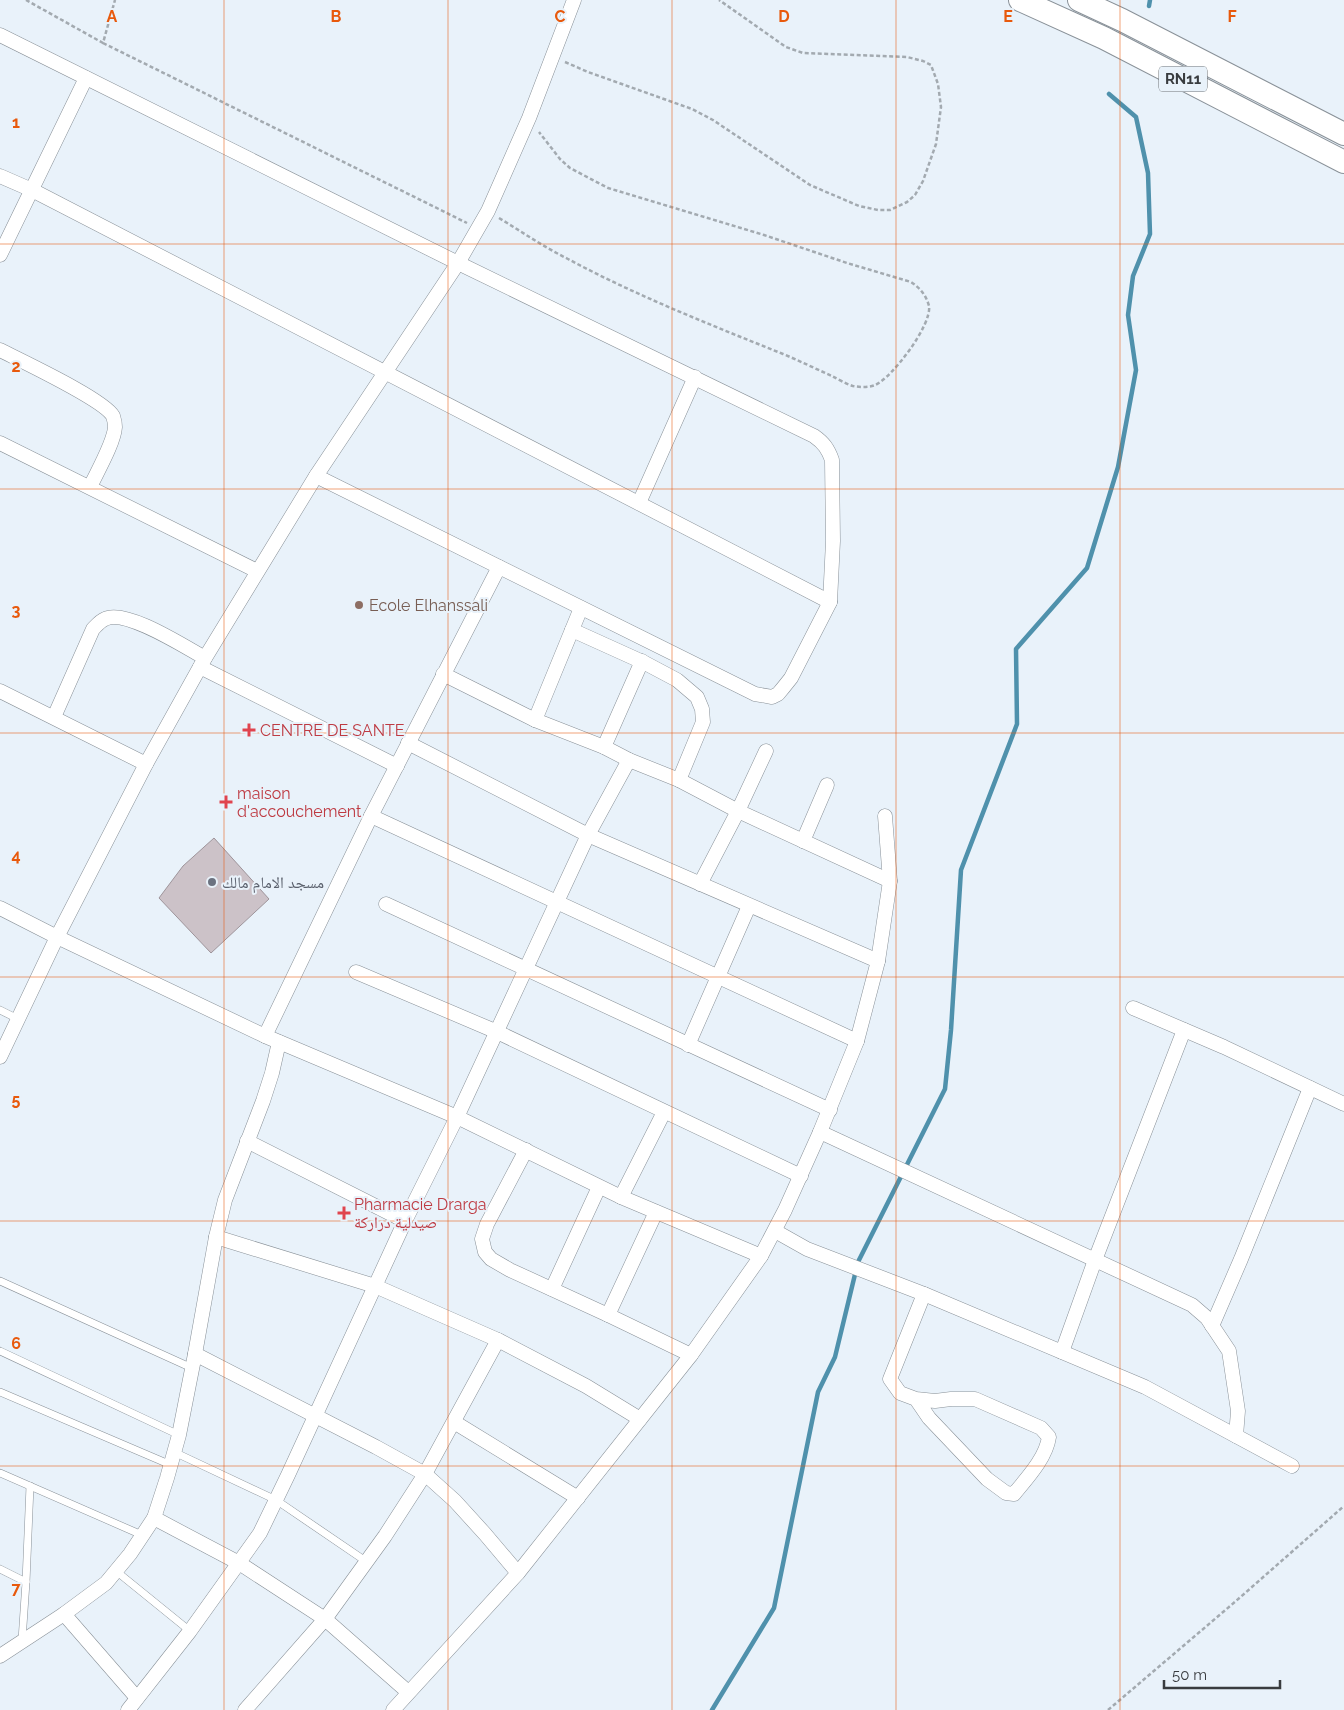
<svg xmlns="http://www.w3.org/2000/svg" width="1344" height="1710" viewBox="0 0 1344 1710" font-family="Raleway,'Noto Naskh Arabic',sans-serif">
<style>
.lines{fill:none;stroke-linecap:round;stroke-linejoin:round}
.stream{stroke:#4f91ac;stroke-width:4.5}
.building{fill:#ccc2c8;stroke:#9e949a}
.service-casing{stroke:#899198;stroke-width:8}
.minor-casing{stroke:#899198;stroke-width:15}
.trunk-casing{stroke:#899198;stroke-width:24}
.path{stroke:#a3aab0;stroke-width:2.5;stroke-dasharray:4 2.5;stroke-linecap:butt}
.service{stroke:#fff;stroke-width:7}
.minor{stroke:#fff;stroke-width:14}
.trunk{stroke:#fff;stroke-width:22}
.grid{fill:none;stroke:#e8590c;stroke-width:1;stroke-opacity:0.55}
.education-dot{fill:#8d6e63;stroke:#e9f2fa;stroke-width:2}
.health-dot{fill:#e0444e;stroke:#e9f2fa;stroke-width:2}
.worship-dot{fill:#6b7280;stroke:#e9f2fa;stroke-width:2}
.labels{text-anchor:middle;stroke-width:4;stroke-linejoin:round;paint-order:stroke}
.shield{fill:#e9f2fa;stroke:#6e7377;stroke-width:1}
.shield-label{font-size:15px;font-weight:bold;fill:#393c3f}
.education-label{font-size:16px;fill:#785e54;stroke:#e9f2fa;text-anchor:start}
.health-label{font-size:16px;fill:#be3a42;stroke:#e9f2fa;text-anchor:start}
.worship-label{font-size:16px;fill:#5b616d;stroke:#e9f2fa;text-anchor:start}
.grid-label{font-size:16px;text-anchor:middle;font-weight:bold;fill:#e8590c;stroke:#e9f2fa;stroke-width:4;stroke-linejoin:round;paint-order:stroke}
</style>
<rect width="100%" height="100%" fill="#e9f2fa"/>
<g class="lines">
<g class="stream">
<polyline points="1149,6 1150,0"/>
<polyline points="712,1710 774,1608 818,1392 835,1357 858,1262 945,1089 951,1030 961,870 1017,724 1016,649 1087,568 1118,467 1136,370 1128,315 1133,276 1150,234 1148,173 1136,117 1109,94"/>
</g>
</g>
<polygon class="building" points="214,838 269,899 211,953 159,898 183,866"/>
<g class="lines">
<defs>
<g id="service">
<polyline points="0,1010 18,1019"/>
<polyline points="0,1281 192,1368"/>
<polyline points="0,1351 179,1435"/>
<polyline points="0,1392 171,1465"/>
<polyline points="174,1452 276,1500 367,1562"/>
<polyline points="0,1473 142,1535"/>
<polyline points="0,1569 26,1582"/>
<polyline points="116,1571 190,1631"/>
<polyline points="22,1640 26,1582 30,1486"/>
</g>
<g id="minor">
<path d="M0 35 458 263 814 436C824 443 828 449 832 460L833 541 830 602 791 678 783 688 778 694 772 697 755 694 316 476"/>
<polyline points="0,176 32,190 830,602"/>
<polyline points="0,255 86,78"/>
<path d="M0 350C21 361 103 399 113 416 114 419 115 424 115 427 114 443 97 472 90 487"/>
<polyline points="0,443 257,571"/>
<polyline points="639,503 695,377"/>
<polyline points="572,630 645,663 677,680 697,697 702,709 703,722 679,780"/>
<polyline points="200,667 397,766"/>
<polyline points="443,674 535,720 604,747 629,760 679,780 738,811 890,881"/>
<polyline points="0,691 146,764"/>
<path d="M54 717 93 629C96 626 100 621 105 619 125 608 185 647 205 658"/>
<polyline points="535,720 581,608"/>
<polyline points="408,743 588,835 878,961"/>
<polyline points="604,747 642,661"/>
<polyline points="371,816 857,1041"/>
<polyline points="803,841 827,785"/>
<polyline points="700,884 738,811 766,751"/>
<polyline points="386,904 830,1110"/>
<polyline points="0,908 57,937 265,1036 457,1117 621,1197 761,1256"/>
<polyline points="356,972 495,1031 801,1176"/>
<polyline points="1133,1008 1224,1047 1344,1104"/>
<polyline points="265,1036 371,816 499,567"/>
<polyline points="688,1045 749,906"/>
<polyline points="0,1057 57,937 146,764 205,658 316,476 458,263 488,211 529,118 574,0"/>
<polyline points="820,1132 1192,1305 1207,1318 1229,1351 1238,1411 1236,1436"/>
<polyline points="247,1141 405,1221"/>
<polyline points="526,1150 487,1224 482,1239 485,1252 491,1259 510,1270 608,1315 691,1355"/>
<polyline points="621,1197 664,1112"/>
<polyline points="775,1231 807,1249 924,1294 1145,1387 1292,1466"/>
<polyline points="216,1237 375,1286 498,1340 586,1386 640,1419"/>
<polyline points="552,1289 599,1187"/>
<polyline points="608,1315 656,1212"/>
<polyline points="1212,1326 1241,1259 1310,1088"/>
<polyline points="1062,1352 1095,1260 1184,1030"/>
<polyline points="195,1354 376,1447 425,1474 455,1501 485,1534 518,1573"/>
<path d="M916 1399 929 1418 987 1479 1006 1493 1014 1494C1027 1478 1046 1458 1049 1437L1041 1428 975 1399H951L935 1401 916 1399 900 1393 890 1379 924 1294"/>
<polyline points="454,1422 578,1498"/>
<polyline points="154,1518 239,1563 325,1619 408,1692"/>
<polyline points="64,1614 137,1698"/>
<polyline points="0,1656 64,1614 106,1583 130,1554 154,1518 167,1478 179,1435 195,1354 216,1237 225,1200 263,1101 272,1073 279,1042"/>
<polyline points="128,1710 190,1631 260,1533 288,1475 405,1221 457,1117 588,835 629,760"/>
<polyline points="245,1710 325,1619 385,1536 425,1474 498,1340"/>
<polyline points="393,1710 518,1573 691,1355 761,1256 785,1210 820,1132 857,1041 878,961 890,881 885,816"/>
</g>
<g id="trunk">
<polyline points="1020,0 1104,38 1344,162"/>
<polyline points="1079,0 1122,20 1344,134"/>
</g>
</defs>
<use href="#service" class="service-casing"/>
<use href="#minor" class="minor-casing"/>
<use href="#trunk" class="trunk-casing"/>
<g class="path">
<polyline points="26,0 103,43 115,0"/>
<polyline points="103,43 467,223"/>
<polyline points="565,62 588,72 692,109 713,120 810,185 859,206 878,210 890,210 907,202 915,195 923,181 936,144 941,107 938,84 931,65 923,61 907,57 803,53 786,47 719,0"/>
<path d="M499 218C522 232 544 247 568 259 637 296 711 325 783 354 800 361 816 369 832 376 838 379 846 384 853 386 859 387 868 388 875 385 892 378 932 325 929 306 926 295 920 288 911 282L847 263 764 235 608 188 570 168 560 159 539 132"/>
<polyline points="1108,1710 1236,1601 1344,1506"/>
</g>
<use href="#service" class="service"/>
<use href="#minor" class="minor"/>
<use href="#trunk" class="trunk"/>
</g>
<path class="grid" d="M224 0V1710M448 0V1710M672 0V1710M896 0V1710M1120 0V1710M0 244H1344M0 489H1344M0 733H1344M0 977H1344M0 1221H1344M0 1466H1344"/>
<circle class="education-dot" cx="359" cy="605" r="5"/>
<g class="health-dot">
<path d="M246.5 722.5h5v5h5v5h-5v5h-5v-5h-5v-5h5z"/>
<path d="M223.5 794.5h5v5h5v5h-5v5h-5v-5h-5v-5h5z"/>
<path d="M341.5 1205.5h5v5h5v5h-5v5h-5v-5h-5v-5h5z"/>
</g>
<circle class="worship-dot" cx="212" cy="882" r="5"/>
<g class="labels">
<rect class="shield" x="1159" y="66.5" width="48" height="25" rx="4"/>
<g class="shield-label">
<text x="1183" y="84">RN11</text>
</g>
<g class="education-label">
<text x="369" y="611">Ecole Elhanssali</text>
</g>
<g class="health-label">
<text x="260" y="736">CENTRE DE SANTE</text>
<text x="237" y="799">maison<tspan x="237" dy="18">d'accouchement</tspan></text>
<text x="354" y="1210">Pharmacie Drarga<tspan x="354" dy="18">صيدلية دراركة</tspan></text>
</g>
<g class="worship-label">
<text x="222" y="888">مسجد الامام مالك</text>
</g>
</g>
<g class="grid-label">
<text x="112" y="22">A</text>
<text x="336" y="22">B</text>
<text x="560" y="22">C</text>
<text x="784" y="22">D</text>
<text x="1008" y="22">E</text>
<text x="1232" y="22">F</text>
<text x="16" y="128">1</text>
<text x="16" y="372">2</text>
<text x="16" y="616">3</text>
<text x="16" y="861">4</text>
<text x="16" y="1105">5</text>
<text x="16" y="1349">6</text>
<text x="16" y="1594">7</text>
</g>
<path d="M1164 1680v8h116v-8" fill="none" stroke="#393c3f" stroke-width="2.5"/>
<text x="1172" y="1680" font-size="15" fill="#393c3f" stroke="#e9f2fa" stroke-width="4" paint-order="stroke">50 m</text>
</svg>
